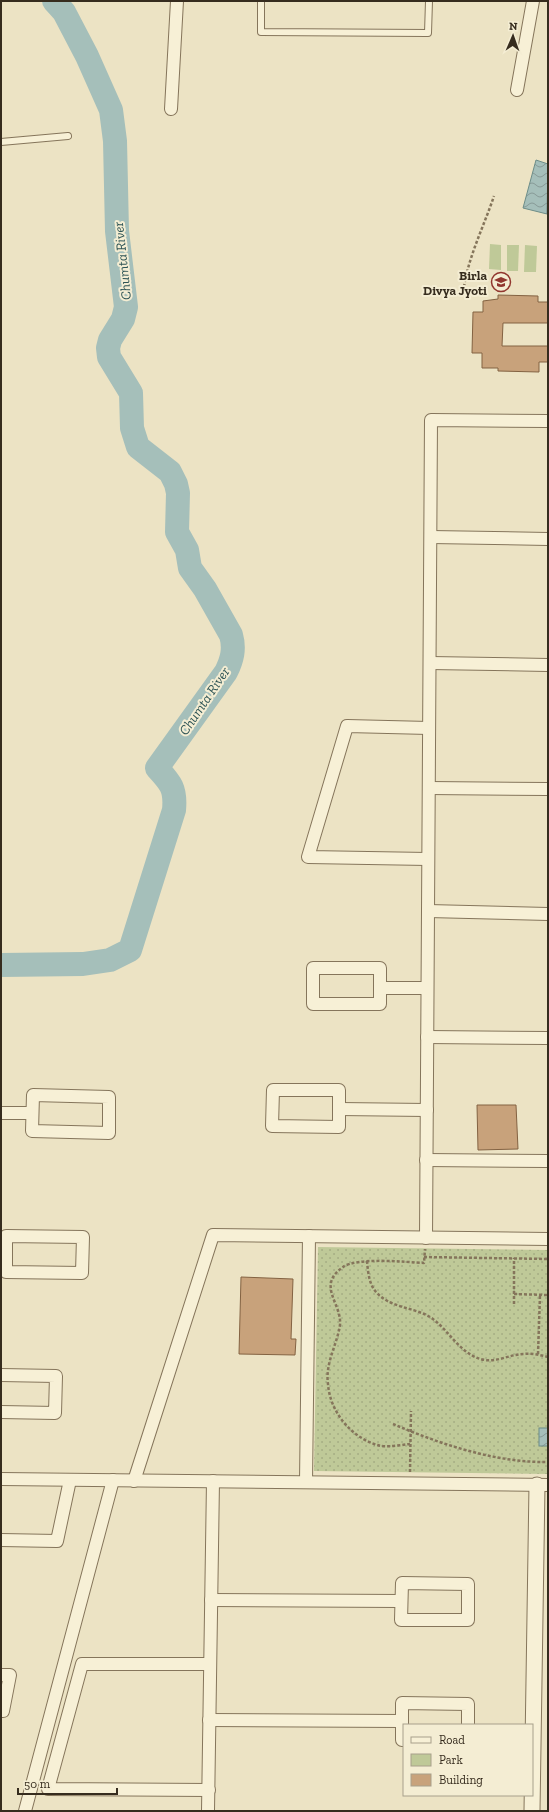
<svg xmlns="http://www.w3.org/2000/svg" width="549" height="1812" viewBox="0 0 549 1812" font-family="'Zilla Slab',serif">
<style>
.green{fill:url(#green-dots)}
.pitch{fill:#bfc998}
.water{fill:url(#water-waves);stroke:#6d8d88}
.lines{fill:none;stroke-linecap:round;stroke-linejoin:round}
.river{stroke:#a5bfba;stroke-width:24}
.building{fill:#c8a27b;stroke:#836242}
.service-casing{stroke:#85755b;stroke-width:8}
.minor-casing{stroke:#85755b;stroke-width:14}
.tertiary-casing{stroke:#85755b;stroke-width:17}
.path{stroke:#85755b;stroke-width:2.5;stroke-dasharray:3 2;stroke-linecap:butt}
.service{stroke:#f7f0d6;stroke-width:6}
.minor{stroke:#f7f0d6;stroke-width:12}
.tertiary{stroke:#f7f0d6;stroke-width:15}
.labels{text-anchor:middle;stroke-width:4;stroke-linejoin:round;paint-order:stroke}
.poi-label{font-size:13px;font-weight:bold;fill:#362c1e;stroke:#f4edd3;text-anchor:end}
.water-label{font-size:14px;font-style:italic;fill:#2e5455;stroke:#f4edd3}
</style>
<defs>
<pattern id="green-dots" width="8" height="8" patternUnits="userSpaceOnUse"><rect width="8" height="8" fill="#bfc998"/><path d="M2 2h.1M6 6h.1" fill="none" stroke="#a5ad83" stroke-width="1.8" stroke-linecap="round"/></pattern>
<pattern id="water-waves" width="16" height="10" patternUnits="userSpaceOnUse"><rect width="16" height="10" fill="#a5bfba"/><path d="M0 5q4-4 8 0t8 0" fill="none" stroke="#879b97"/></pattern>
</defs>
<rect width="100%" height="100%" fill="#ece3c4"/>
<polygon class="green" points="318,1247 548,1250 548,1474 314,1471"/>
<g class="pitch">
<polygon points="490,244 501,245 501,270 489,269"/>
<polygon points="507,245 519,245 518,271 507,271"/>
<polygon points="525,245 537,246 536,272 524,272"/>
</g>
<g class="water">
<polygon points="536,160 548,164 547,214 523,208"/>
<rect x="539" y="1428" width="9" height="18"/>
</g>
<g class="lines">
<path class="river" d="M1 965 83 964 110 960 130 950 174 810C176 789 171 783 157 768L226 672C232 660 235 649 231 635L205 589 190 568 187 550 177 532 178 493 176 484 170 472 138 447 132 428 131 393 109 357 108 348 110 340 123 319 126 307 117 231 115 141 111 110 87 56 64 12 54 1"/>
</g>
<g class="building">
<polygon points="498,295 538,296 538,302 548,302 548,323 503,323 502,346 548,346 548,362 539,362 539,372 498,371 498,368 482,368 482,353 472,353 473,312 483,312 483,301 498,299"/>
<polygon points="477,1105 516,1105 518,1149 478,1150"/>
<polygon points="241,1277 293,1279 291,1339 296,1339 295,1355 239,1354"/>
</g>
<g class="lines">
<defs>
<g id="service">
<polyline points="261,1 261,32 428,33 429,1"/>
<polyline points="1,142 68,136"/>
</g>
<g id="minor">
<polyline points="517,90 533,1"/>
<polyline points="171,109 177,1"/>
<polyline points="431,537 548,539"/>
<polyline points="430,663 548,665"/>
<polyline points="429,788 548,789"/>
<polyline points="428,859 308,857 347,726 429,728"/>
<polyline points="428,911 548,914"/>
<rect x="313" y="968" width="67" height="36"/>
<polyline points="380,988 427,988"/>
<polyline points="427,1037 548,1038"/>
<polygon points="273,1090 339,1090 339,1127 272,1126"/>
<polygon points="33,1095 109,1097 109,1133 32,1131"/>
<polyline points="339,1109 427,1110"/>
<polyline points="1,1113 32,1113"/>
<polyline points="426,1160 548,1161"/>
<polygon points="6,1236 83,1237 82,1273 6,1272"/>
<polyline points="426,1238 431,420 548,421"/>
<polyline points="1,1375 56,1376 55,1413 1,1412"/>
<polyline points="1,1479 548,1485"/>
<polyline points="134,1481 213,1235 548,1239"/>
<polyline points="306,1482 309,1236"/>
<polyline points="1,1540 57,1541 70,1480"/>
<polygon points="402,1583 468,1584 468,1620 401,1620"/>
<polyline points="211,1600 401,1601"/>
<polyline points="1,1675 10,1675 3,1711 1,1711"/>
<polyline points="209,1720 402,1721"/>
<polyline points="404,1740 402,1740 402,1703 468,1704 468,1725"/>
<polyline points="209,1790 48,1789 82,1664 210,1664"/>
<polyline points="25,1811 113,1480"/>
<polyline points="208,1811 213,1481"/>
</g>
<polyline id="tertiary" points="532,1811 537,1485"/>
</defs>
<use href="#service" class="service-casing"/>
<use href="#minor" class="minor-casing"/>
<use href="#tertiary" class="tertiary-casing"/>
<g class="path">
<path d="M464 287C469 255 484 226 494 196"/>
<polyline points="424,1257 548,1259"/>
<path d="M367 1261C368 1272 369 1285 377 1293 391 1308 413 1307 430 1317 449 1329 460 1356 485 1360 498 1362 511 1354 524 1354 532 1353 540 1355 548 1357"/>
<polyline points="514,1294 548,1295"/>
<polyline points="514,1304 514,1258"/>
<polyline points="538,1354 540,1295"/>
<path d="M393 1424C440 1444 496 1463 548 1462"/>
<path d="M410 1444C400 1445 387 1448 377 1445 351 1437 330 1412 328 1384 325 1363 337 1345 340 1325 342 1303 316 1286 343 1267 357 1257 405 1262 424 1263L425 1249"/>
<polyline points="410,1472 411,1411"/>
</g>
<use href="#service" class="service"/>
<use href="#minor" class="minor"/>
<use href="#tertiary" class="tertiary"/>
</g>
<defs>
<symbol id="school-ring" viewBox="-11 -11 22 22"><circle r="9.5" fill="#f4edd3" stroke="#91362e" stroke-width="1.5"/><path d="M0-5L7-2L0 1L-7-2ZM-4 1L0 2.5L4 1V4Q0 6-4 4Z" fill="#91362e"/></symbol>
</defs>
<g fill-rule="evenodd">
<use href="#school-ring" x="490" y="271" width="22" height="22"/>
</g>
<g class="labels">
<g class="poi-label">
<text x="487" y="280">Birla<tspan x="487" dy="15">Divya Jyoti</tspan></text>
</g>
<g class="water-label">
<text transform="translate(122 261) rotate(-96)" y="5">Chumta River</text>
<text transform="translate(204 701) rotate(-56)" y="5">Chumta River</text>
</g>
</g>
<rect width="549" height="1812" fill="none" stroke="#362c1e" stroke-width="4"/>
<rect x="403" y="1724" width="130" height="72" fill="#f4edd3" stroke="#a8a08b"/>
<rect x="411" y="1737" width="20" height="6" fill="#f7f0d6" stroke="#a8a08b"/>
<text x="439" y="1744" font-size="12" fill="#362c1e">Road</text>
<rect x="411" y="1754" width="20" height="12" fill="#bfc998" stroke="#a8a08b"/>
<text x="439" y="1764" font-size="12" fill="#362c1e">Park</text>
<rect x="411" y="1774" width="20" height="12" fill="#c8a27b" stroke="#a8a08b"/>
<text x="439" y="1784" font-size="12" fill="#362c1e">Building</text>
<g transform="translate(513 36) rotate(2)" stroke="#f4edd3" stroke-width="3" paint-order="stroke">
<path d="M0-3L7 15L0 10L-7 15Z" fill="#362c1e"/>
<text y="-6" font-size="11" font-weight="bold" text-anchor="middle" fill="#362c1e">N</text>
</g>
<path d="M18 1788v6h99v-6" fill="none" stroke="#362c1e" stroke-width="2"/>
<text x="24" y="1788" font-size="12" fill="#362c1e" stroke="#f4edd3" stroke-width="3" paint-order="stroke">50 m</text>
</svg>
